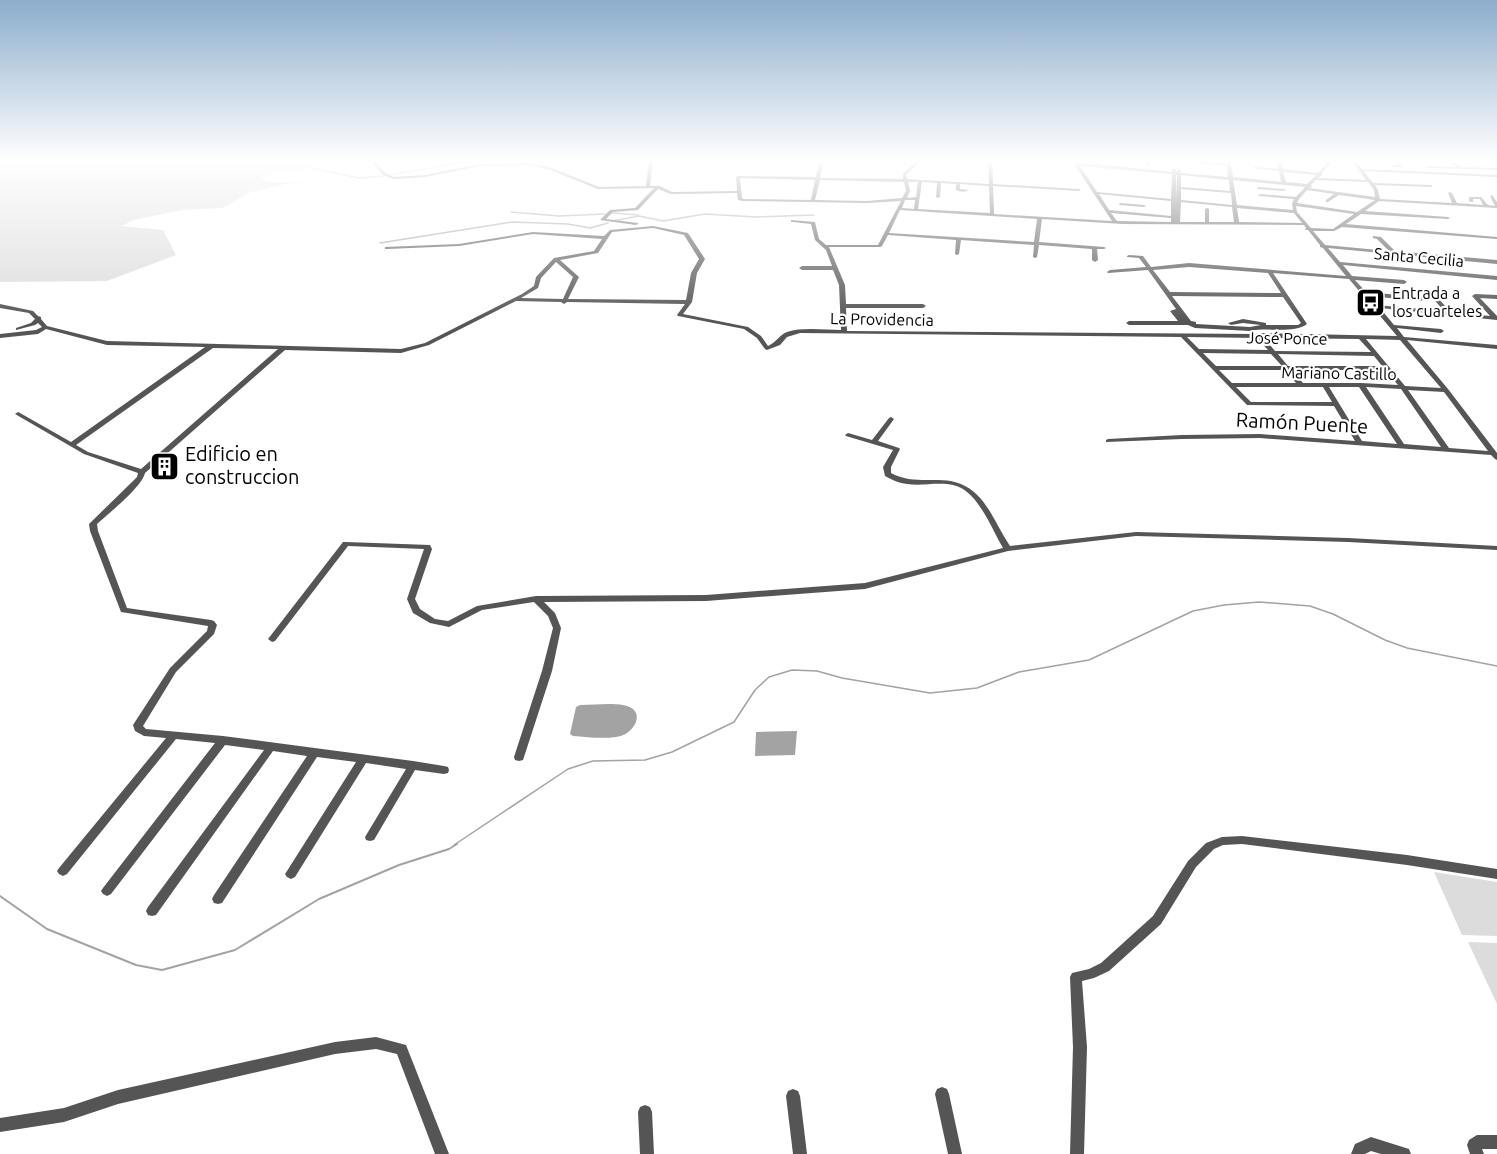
<svg xmlns="http://www.w3.org/2000/svg" width="1497" height="1154" viewBox="0 0 1497 1154" font-family="Ubuntu,sans-serif">
<style>
.green{fill:#dcdcdc}
.water{fill:#a3a3a3}
.lines{fill:none;stroke-linecap:round;stroke-linejoin:round}
.stream-far1{stroke:#a3a3a3;stroke-width:1.5}
.stream{stroke:#a3a3a3;stroke-width:2}
.minor{fill:#555;fill-rule:evenodd}
.labels{text-anchor:middle;stroke-width:4.5;stroke-linejoin:round;paint-order:stroke}
.far-street-label{font-size:16px;fill:#000;stroke:#fff}
.far-poi-label{font-size:16px;fill:#000;stroke:#fff;text-anchor:start}
.street-label{font-size:20px;fill:#000;stroke:#fff}
.poi-label{font-size:20px;fill:#000;stroke:#fff;text-anchor:start}
</style>
<rect width="100%" height="100%" fill="#fff"/>
<g class="green">
<polygon points="0,159 326,159 301,170 276,172 260,178 270,182 308,183 286,184 248,193 223,208 183,210 133,220 122,226 163,230 176,255 107,281 0,282"/>
<polygon points="1434,872 1497,882 1497,936 1462,935"/>
<polygon points="1468,942 1497,943 1497,1004"/>
</g>
<g class="water">
<path d="M580 705C594 705 610 703 623 705 648 709 635 735 616 737 602 739 586 737 573 736L570 734 576 707Z"/>
<polygon points="797,731 795,755 755,756 756,732"/>
</g>
<g class="lines">
<g class="stream-far1">
<polyline points="292,159 297,165 359,178 384,176"/>
<polyline points="0,166 46,160 77,165 141,159"/>
<polyline points="389,175 483,159"/>
<polyline points="511,212 559,216 605,214"/>
<polyline points="613,213 638,215"/>
<polyline points="612,221 639,216 663,221 705,214 756,217 814,215"/>
<polyline points="380,243 512,222 568,224 590,228 608,223"/>
<polyline points="454,845 568,769 593,761 645,760 672,752 734,722 755,690 769,677 792,670 817,671 842,678 930,693 977,688 1019,672 1089,660 1193,611 1224,605 1259,602 1310,606 1333,614 1385,640 1407,648 1497,666"/>
</g>
<polyline class="stream" points="0,896 47,929 136,965 162,970 235,950 319,899 399,865 449,849 457,844"/>
<g class="minor">
<path d="M374 159H398L376 162 385 173 394 177 425 175 480 164 531 163 552 168 599 187 646 186 649 159H653L650 186H660L672 192 737 191 736 177 738 176 816 177 820 159H824L820 178 903 179V174L918 159H923L906 175 907 179 989 184 988 159H992L993 184 1079 189 1081 190 1079 191 993 186 994 214 1112 221 1074 164 1075 162 1172 172V169L1174 168 1176 169V172L1179 169 1181 170V173L1228 177 1227 166 1157 159H1176L1227 164 1226 159H1230L1233 177 1281 182 1279 171 1252 168 1254 167 1278 169 1276 159H1280L1283 169 1318 173 1327 163 1296 159 1329 161 1335 159 1322 173V175L1318 178 1366 180 1350 159H1354L1362 169 1497 175V177L1364 171 1373 183 1431 185 1433 186 1431 187 1375 185 1378 190 1380 199 1452 203 1448 193 1450 192 1452 193 1457 203 1483 205 1480 199H1473V202H1471L1469 201V197H1481L1488 205 1495 206 1490 196 1492 195 1497 202V208L1379 201 1365 211 1448 217 1450 218 1448 219 1361 214 1346 224 1497 237V239L1342 227 1334 231H1313L1325 245 1389 251 1377 239 1373 238V236L1381 237 1395 251 1497 260V264L1328 248 1340 262 1497 276V280L1343 265 1352 276 1404 280 1407 282 1404 284 1355 280 1366 292 1421 297 1424 299 1421 301 1369 296 1376 305 1444 311 1429 294 1432 292 1451 312 1490 316 1472 296 1475 294 1497 295V299L1480 298 1497 316V320L1380 308 1394 325 1441 329 1444 331 1441 333 1397 328 1404 337 1497 345V349L1407 340 1448 389 1497 453V460L1495 459 1491 455 1260 438 1182 439 1106 442V440L1108 439 1182 435 1260 434 1355 441 1334 406 1247 405 1181 337 800 333 787 337 780 345 767 350 765 349 757 338 744 329 678 316 677 315 685 304 567 302 564 304 561 302 516 301 429 345 401 353 285 350 145 473C142 487 109 513 97 524L98 531 127 608 211 620 214 621 217 625 214 634 176 672 143 726 146 729 223 736 413 761 444 766 448 767 449 770 448 773 444 774 415 770 374 840 370 841 366 840 365 837 406 769 366 763 295 877 291 879 287 877 285 874 287 871 356 762 317 757 222 903 218 904 214 903 212 899 214 895 307 756 273 751 156 915 152 916 148 915 146 911 148 907 264 750 225 745 111 894 107 896 103 894 101 891 103 888 215 743 176 739 67 874 63 876 59 874 57 871 59 868 166 738 144 736 135 731 133 725 170 668 207 631 208 626 121 612 90 531 89 524 132 482 137 477 138 473 84 454 15 414 18 412 20 413 71 442 205 347 107 345 46 329 38 334 0 338V334L36 330 42 327 38 323 35 325 16 330V328L31 323 35 319 29 313 0 308V304L33 311 38 316 41 317V319L47 326 107 341 401 349 425 343 522 294 534 286 536 277 554 258 594 251 602 239 533 234 459 246 387 249H385V247L459 244 533 232 604 236 610 230 653 226 688 233 705 259 697 273 692 302 683 314 748 327 761 336 768 346C777 342 779 335 787 332 802 327 825 330 841 330L839 285 833 270H802L799 268 802 266H832L826 250 815 240 811 224 793 222H791V220L815 222 819 239 826 245H878L901 201 867 203 743 201 738 200 737 193 671 194 658 189 638 210 613 212 606 219 638 223V224L636 225 600 220 610 210 635 208 654 188 598 189 550 170 531 165 480 166 425 177 394 179 383 175 372 162ZM1080 166 1172 174 1171 199 1097 192ZM1283 172 1316 175 1307 184 1286 182ZM1176 175H1177L1176 199ZM1181 175 1229 180 1230 191 1181 187ZM740 178 815 180 811 200 743 199 742 198ZM820 180 904 182 906 191 902 198 867 201 815 200ZM1233 180 1305 187 1296 197 1260 194 1258 195 1260 196 1294 199 1292 204 1293 210 1237 205ZM1316 180 1368 182 1374 190 1375 197 1309 188 1312 187 1311 185ZM908 182H918L916 197 907 198 910 191ZM922 182 937 183 936 197 938 198 940 197 941 183 956 184V190C959 192 966 192 969 190L960 189V184L989 186 990 213 918 209ZM1181 189 1231 193 1232 205 1181 200ZM1307 190 1334 194 1326 200V202H1328L1339 195 1375 200 1357 212 1297 203 1299 199ZM1099 194 1171 201V216L1109 210ZM905 200H915L914 209 902 208ZM1181 202 1232 207 1234 222H1209V209L1207 208 1205 209V222H1180ZM1296 206 1354 214 1333 229 1311 228 1297 212ZM1237 208 1294 213 1302 223 1239 222ZM900 210 1037 219 1034 242 889 233ZM1111 213 1171 218V222L1117 221ZM1042 219 1123 224 1304 225 1306 228 1305 230H1308L1320 245V247L1323 248 1346 276 1189 263 1151 267 1143 256 1129 255 1127 256V257L1139 258 1146 267 1110 270 1107 272 1108 273 1148 270 1176 309 1170 311 1178 321H1129L1126 323 1129 325H1188L1195 328 1250 331C1267 327 1294 334 1307 324L1273 273 1349 279 1397 336 1258 333 1256 334 847 331 846 308H923L926 306 923 304H846L845 285 829 247H880L882 246 888 235 956 240 955 254 957 255 959 254 961 240 1034 245 1033 257 1035 258 1037 257 1039 245 1092 249V260L1095 262 1098 260 1097 249H1104L1106 248 1104 247 1039 242ZM653 228 684 235 699 259 691 273 686 300 568 299 579 277 560 260 598 253 612 232ZM556 262 573 277 563 299 521 298 538 288 541 278ZM1189 267 1268 273 1281 293 1170 292 1153 270ZM1172 296 1283 297 1301 323 1298 325H1266V323L1243 319 1228 323 1231 325 1243 323 1261 325 1250 327 1196 324V322L1191 321ZM1187 337 1257 338 1268 350 1199 349ZM1264 338 1359 339 1371 352 1275 351ZM1366 339 1400 340 1441 388 1405 386ZM213 348 278 349 141 469 88 452 76 445ZM1203 353 1271 354 1282 366H1216ZM1278 354 1374 356 1382 366H1288ZM1219 370H1285L1296 383H1232ZM1291 370H1385L1398 385 1361 383H1303ZM1236 387H1323L1332 402H1251ZM1329 387H1359L1397 444 1362 441ZM1366 387 1401 389 1441 447 1404 444ZM1408 390 1444 392 1488 451 1449 448Z"/>
<polygon points="1148,159 1152,159 1150,165 1148,166 1146,165"/>
<polygon points="1391,159 1423,159 1424,160 1422,161 1398,161 1403,165 1403,167 1392,167 1391,165 1398,165"/>
<polygon points="1446,159 1451,159 1462,167 1497,168 1497,170 1428,168 1426,167 1428,166 1456,167"/>
<polygon points="1259,187 1284,189 1286,190 1284,191 1257,189 1257,188"/>
<polygon points="1121,203 1144,205 1146,206 1144,207 1119,205 1119,204"/>
<path d="M891 417 894 419 878 441 899 448 900 449 891 467V473C906 481 920 480 936 480 982 479 989 514 1010 546L1136 532 1348 538 1497 546V550L1348 542 1136 536 1008 551 865 589 706 601 544 602 555 613 561 628 552 671 524 757 523 760 519 761 515 760 514 757 542 671 553 628 548 616 534 602 482 610 449 627 430 623 413 613 407 599 424 549 348 546 275 641 272 642 268 639 343 542H346L430 545 432 549 415 599 420 609 435 619 448 621 477 606 536 596 706 595 865 583 1003 548C993 531 983 505 967 492 950 478 927 487 907 484 899 483 892 480 885 476L883 467 893 450 846 436 845 435 848 433 872 440 889 418Z"/>
<polygon points="1242,836 1407,855 1497,869 1497,879 1407,865 1242,844 1223,845 1214,849 1196,867 1161,924 1109,971 1094,978 1082,981 1087,1047 1084,1154 1070,1154 1073,1047 1070,977 1072,973 1089,969 1101,963 1153,916 1188,861 1206,843 1222,837"/>
<polygon points="376,1037 406,1045 449,1154 435,1154 397,1054 376,1049 335,1054 118,1104 64,1122 0,1132 0,1118 64,1108 118,1090 335,1042"/>
<polygon points="942,1087 947,1089 949,1094 962,1154 948,1154 935,1094 937,1089"/>
<polygon points="793,1089 798,1091 800,1096 807,1154 793,1154 786,1096 788,1091"/>
<polygon points="645,1105 650,1107 652,1112 654,1154 640,1154 638,1112 640,1107"/>
<polygon points="1477,1135 1497,1135 1497,1149 1482,1149 1484,1154 1470,1154 1467,1145 1469,1140"/>
<polygon points="1371,1137 1409,1149 1411,1154 1381,1154 1371,1151 1365,1154 1351,1154 1355,1144"/>
</g>
</g>
<linearGradient id="sky" x2="0" y2="1"><stop stop-color="#8cadcc"/><stop offset="0.5" stop-color="#fff"/><stop offset="1" stop-color="#fff" stop-opacity="0"/></linearGradient>
<rect width="1497" height="321" fill="url(#sky)"/>
<defs>
<symbol id="bus-square" viewBox="-11 -11 22 22"><rect x="-9" y="-9" width="18" height="18" rx="4" fill="#000" stroke="#fff"/><path d="M-5-6H5V4H4V6H2V4H-2V6H-4V4H-5ZM-3.5-4V0h7V-4ZM-3.5 1.2v1.5H-2V1.2ZM2 1.2v1.5H3.5V1.2Z" fill="#fff"/></symbol>
<symbol id="building-square" viewBox="-11 -11 22 22"><rect x="-9" y="-9" width="18" height="18" rx="4" fill="#000" stroke="#fff"/><path d="M-4-6H4V6H1V3H-1V6H-4ZM-2.5-4.3h1.7v1.8h-1.7ZM.8-4.3h1.7v1.8H.8ZM-2.5-1h1.7V.8h-1.7ZM.8-1h1.7V.8H.8Z" fill="#fff"/></symbol>
</defs>
<g fill-rule="evenodd">
<use href="#bus-square" x="1354" y="286" width="33" height="33"/>
<use href="#building-square" x="148" y="450" width="33" height="33"/>
</g>
<g class="labels">
<g class="far-street-label">
<text transform="translate(1419 257) rotate(5)" y="6">Santa Cecilia</text>
<text transform="translate(882 319) rotate(1)" y="6">La Providencia</text>
<text transform="translate(1287 338) rotate(1)" y="6">José Ponce</text>
<text transform="translate(1339 373) rotate(1)" y="6">Mariano Castillo</text>
</g>
<g class="far-poi-label">
<text x="1392" y="299">Entrada a<tspan x="1392" dy="18">los cuarteles</tspan></text>
</g>
<g class="street-label">
<text transform="translate(1302 423) rotate(3)" y="7">Ramón Puente</text>
</g>
<g class="poi-label">
<text x="185" y="461">Edificio en<tspan x="185" dy="23">construccion</tspan></text>
</g>
</g>
</svg>
